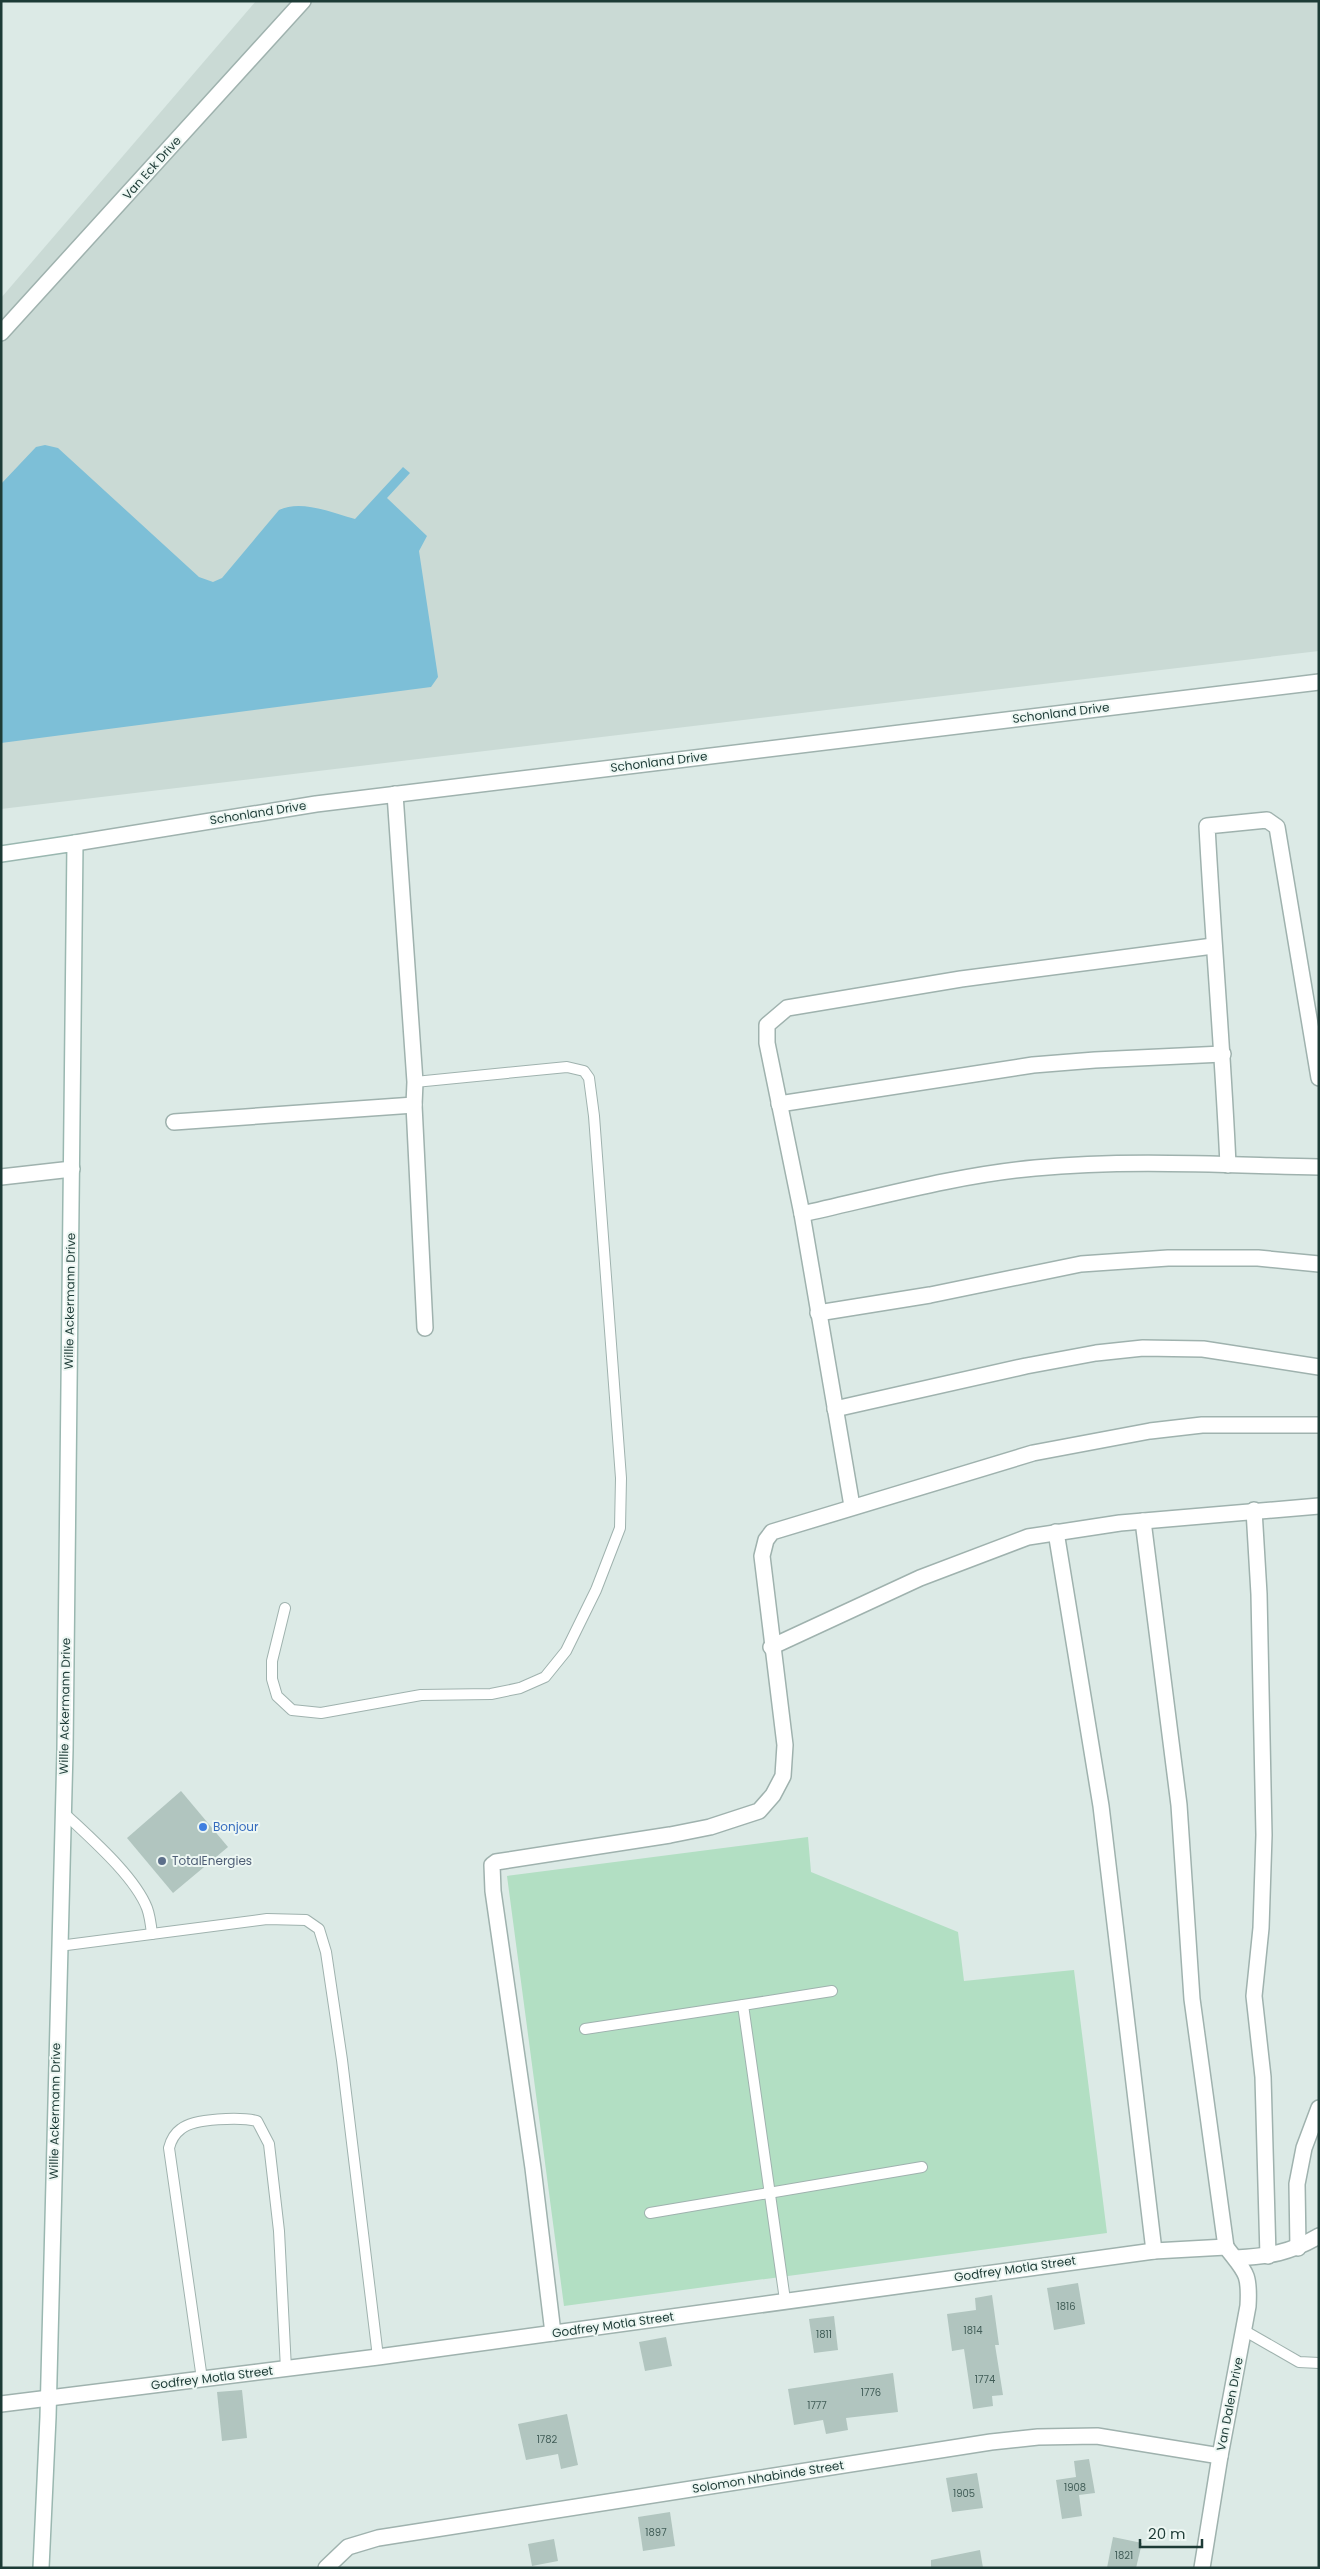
<svg xmlns="http://www.w3.org/2000/svg" width="1320" height="2569" viewBox="0 0 1320 2569" font-family="Poppins,sans-serif">
<style>
.built{fill:#cadad5}
.green{fill:#b2dfc3}
.water{fill:#7dbfd7}
.building{fill:#b1c5bf}
.lines{fill:none;stroke-linecap:round;stroke-linejoin:round}
.lane-casing{stroke:#9fb2ae;stroke-width:12}
.street-casing{stroke:#9fb2ae;stroke-width:18}
.secondary-casing{stroke:#9ab7b0;stroke-width:18}
.lane{stroke:#fff;stroke-width:10}
.street{stroke:#fff;stroke-width:15}
.secondary{stroke:#fff;stroke-width:15}
.shop-dot{fill:#3f7fe0;stroke:#edf7f3;stroke-width:2}
.service-dot{fill:#5c6f8a;stroke:#edf7f3;stroke-width:2}
.labels{text-anchor:middle;stroke-width:4;stroke-linejoin:round;paint-order:stroke}
.number-label{font-size:10px;fill:#425e58}
.street-label{font-size:12px;fill:#1d3b36;stroke:#edf7f3}
.shop-label{font-size:12px;fill:#366cbe;stroke:#edf7f3;text-anchor:start}
.service-label{font-size:12px;fill:#4e5e75;stroke:#edf7f3;text-anchor:start}
</style>
<rect width="100%" height="100%" fill="#dceae6"/>
<polygon class="built" points="256,1 1319,1 1319,651 1,809 1,298"/>
<polygon class="green" points="808,1837 811,1872 958,1932 964,1981 1074,1970 1107,2233 564,2306 507,1876"/>
<path class="water" d="M45 445 58 448 199 577 213 582 222 578 279 510C301 499 333 513 355 519L403 467 410 473 387 498 427 536 419 551 438 677 431 687 1 743V484L36 447Z"/>
<g class="building">
<polygon points="181,1791 228,1847 173,1893 127,1838"/>
<polygon points="1078,2283 1085,2324 1054,2330 1047,2288"/>
<polygon points="992,2295 999,2345 995,2345 1003,2395 992,2396 993,2406 973,2409 964,2349 952,2351 947,2314 976,2310 975,2298"/>
<polygon points="834,2316 838,2350 814,2353 809,2319"/>
<polygon points="666,2337 672,2366 645,2371 639,2342"/>
<polygon points="893,2373 898,2412 846,2418 848,2430 826,2434 823,2420 794,2425 788,2389"/>
<polygon points="242,2390 247,2438 222,2441 217,2392"/>
<polygon points="567,2414 578,2465 561,2469 558,2454 526,2460 518,2424"/>
<polygon points="1089,2459 1095,2493 1079,2495 1082,2516 1062,2519 1056,2480 1076,2477 1074,2461"/>
<polygon points="977,2473 983,2508 952,2512 946,2478"/>
<polygon points="670,2512 675,2546 643,2551 638,2517"/>
<polygon points="1113,2537 1142,2543 1136,2568 1107,2568"/>
<polygon points="554,2539 558,2561 532,2566 528,2544"/>
<polygon points="980,2550 983,2568 931,2568 931,2560"/>
</g>
<g class="lines">
<defs>
<g id="lane">
<polyline points="285,1608 272,1661 272,1679 277,1696 292,1710 321,1713 421,1695 491,1694 520,1688 545,1677 566,1651 596,1590 620,1528 621,1478 594,1116 589,1078 584,1071 567,1067 415,1082"/>
<path d="M63 1812C88 1836 134 1875 147 1908 150 1916 151 1925 152 1934"/>
<polyline points="59,1946 267,1919 306,1920 319,1929 326,1952 342,2060 378,2357"/>
<polyline points="585,2029 743,2005"/>
<polyline points="650,2213 922,2167"/>
<polyline points="785,2300 743,2005 832,1991"/>
<polyline points="1245,2331 1299,2362 1319,2363"/>
<path d="M202 2379 169 2148C171 2140 174 2134 181 2129 194 2118 241 2117 257 2121L269 2144 279 2231 286 2369"/>
</g>
<g id="street">
<polyline points="1,333 303,1"/>
<polyline points="395,794 415,1082 414,1105 425,1328"/>
<polyline points="75,843 316,804 1319,682"/>
<polyline points="779,1104 1033,1065 1095,1060 1223,1054"/>
<polyline points="174,1122 414,1105"/>
<path d="M1228 1165C1223 1052 1213 939 1207 826L1267 820 1277 827 1319 1078"/>
<polyline points="1,1177 72,1169"/>
<path d="M802 1214C879 1197 957 1175 1035 1168 1129 1159 1225 1165 1319 1167"/>
<polyline points="818,1313 930,1295 1081,1264 1168,1258 1258,1258 1319,1264"/>
<polyline points="835,1409 1026,1366 1096,1353 1143,1348 1203,1349 1319,1367"/>
<polyline points="852,1506 802,1214 767,1043 767,1025 787,1008 961,979 1213,946"/>
<polyline points="1254,1510 1259,1594 1264,1835 1261,1928 1254,1996 1263,2077 1268,2256"/>
<polyline points="1143,1521 1179,1805 1192,1999 1226,2247"/>
<polyline points="1056,1532 1101,1806 1154,2251"/>
<polyline points="771,1647 920,1578 1028,1537 1120,1523 1319,1506"/>
<polyline points="1298,2248 1297,2184 1304,2148 1319,2108"/>
<path d="M1236 2258C1269 2256 1290 2253 1319 2236"/>
<polyline points="553,2333 533,2168 493,1891 492,1865 496,1862 670,1835 710,1827 759,1811 773,1795 783,1776 785,1745 762,1556 766,1540 772,1532 1033,1453 1150,1431 1202,1425 1319,1425"/>
<polyline points="1,2404 378,2357 1154,2251 1226,2247"/>
<polyline points="326,2568 348,2547 378,2538 991,2442 1038,2437 1097,2436 1220,2456"/>
<path d="M1202 2568 1220 2456 1248 2306C1250 2272 1245 2272 1226 2247"/>
</g>
<polyline id="secondary" points="1,854 75,843 65,1750 48,2417 41,2568"/>
</defs>
<use href="#lane" class="lane-casing"/>
<use href="#street" class="street-casing"/>
<use href="#secondary" class="secondary-casing"/>
<use href="#lane" class="lane"/>
<use href="#street" class="street"/>
<use href="#secondary" class="secondary"/>
</g>
<circle class="shop-dot" cx="203" cy="1827" r="5"/>
<circle class="service-dot" cx="162" cy="1861" r="5"/>
<g class="labels">
<g class="number-label">
<text x="1066" y="2310">1816</text>
<text x="973" y="2334">1814</text>
<text x="824" y="2338">1811</text>
<text x="985" y="2383">1774</text>
<text x="871" y="2396">1776</text>
<text x="817" y="2409">1777</text>
<text x="547" y="2443">1782</text>
<text x="1075" y="2491">1908</text>
<text x="964" y="2497">1905</text>
<text x="656" y="2536">1897</text>
<text x="1124" y="2559">1821</text>
</g>
<g class="street-label">
<text transform="translate(152 168) rotate(-48)" y="4">Van Eck Drive</text>
<text transform="translate(1061 713) rotate(-7)" y="4">Schonland Drive</text>
<text transform="translate(659 762) rotate(-7)" y="4">Schonland Drive</text>
<text transform="translate(258 813) rotate(-9)" y="4">Schonland Drive</text>
<text transform="translate(70 1301) rotate(-89)" y="4">Willie Ackermann Drive</text>
<text transform="translate(65 1706) rotate(-89)" y="4">Willie Ackermann Drive</text>
<text transform="translate(55 2111) rotate(-89)" y="4">Willie Ackermann Drive</text>
<text transform="translate(1015 2269) rotate(-8)" y="4">Godfrey Motla Street</text>
<text transform="translate(613 2325) rotate(-8)" y="4">Godfrey Motla Street</text>
<text transform="translate(212 2378) rotate(-7)" y="4">Godfrey Motla Street</text>
<text transform="translate(1230 2404) rotate(-79)" y="4">Van Dalen Drive</text>
<text transform="translate(768 2477) rotate(-9)" y="4">Solomon Nhabinde Street</text>
</g>
<g class="shop-label">
<text x="213" y="1831">Bonjour</text>
</g>
<g class="service-label">
<text x="172" y="1865">TotalEnergies</text>
</g>
</g>
<rect width="1320" height="2569" fill="none" stroke="#1d3b36" stroke-width="5"/>
<path d="M1140 2539v8h62v-8" fill="none" stroke="#1d3b36" stroke-width="2.5"/>
<text x="1148" y="2539" font-size="15" fill="#1d3b36" stroke="#edf7f3" stroke-width="4" paint-order="stroke">20 m</text>
</svg>
